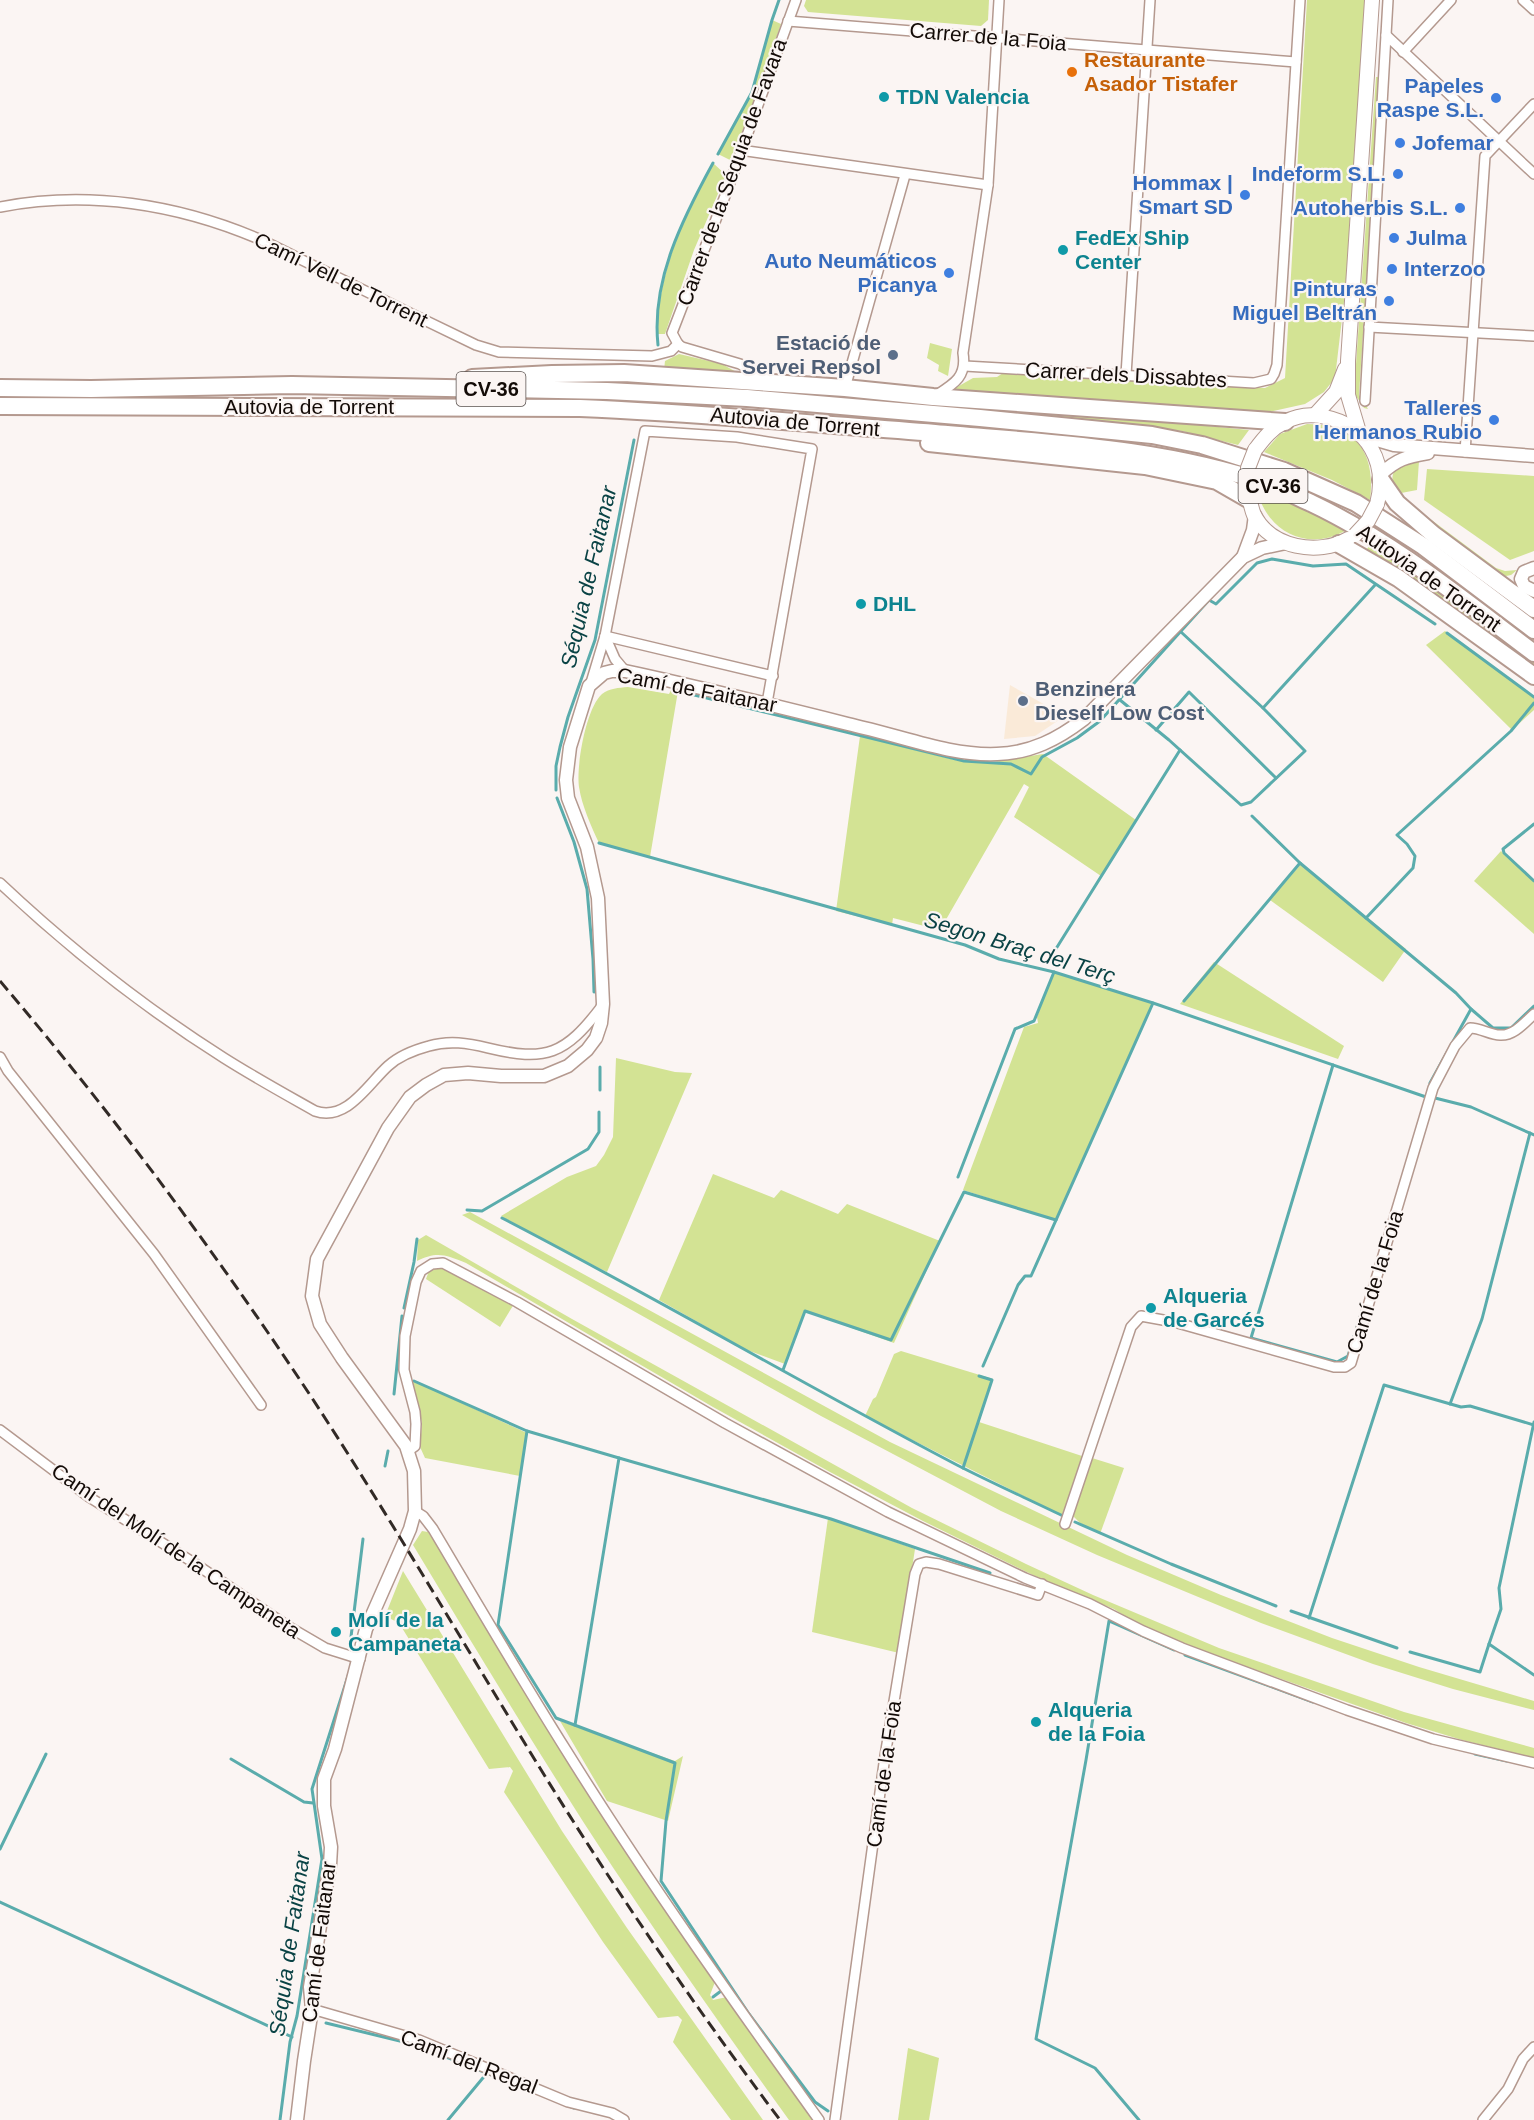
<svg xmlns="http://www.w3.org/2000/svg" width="1534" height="2120" viewBox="0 0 1534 2120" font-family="Helvetica,sans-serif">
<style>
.commercial{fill:#faead8}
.green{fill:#d3e394}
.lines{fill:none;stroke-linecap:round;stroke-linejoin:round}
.stream{stroke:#5aacac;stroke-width:3}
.minor-casing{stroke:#b4998f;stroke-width:12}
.tertiary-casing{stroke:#b4998f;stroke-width:15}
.secondary-casing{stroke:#b4998f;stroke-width:16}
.trunk-casing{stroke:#b4998f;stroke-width:20}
.minor{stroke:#fff;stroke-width:9}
.tertiary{stroke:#fff;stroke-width:12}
.secondary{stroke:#fff;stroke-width:14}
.trunk{stroke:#fff;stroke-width:16}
.rail{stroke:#322a26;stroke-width:3;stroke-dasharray:12 6;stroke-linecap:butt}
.secondary-bridge-casing{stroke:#b4998f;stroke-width:16;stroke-linecap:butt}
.secondary-bridge{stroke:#fff;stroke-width:14}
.food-dot{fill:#e8710a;stroke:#fbf5f3;stroke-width:2}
.culture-dot{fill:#0f9aa8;stroke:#fbf5f3;stroke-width:2}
.shop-dot{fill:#3f7fe0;stroke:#fbf5f3;stroke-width:2}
.service-dot{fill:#5c6f8a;stroke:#fbf5f3;stroke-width:2}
.labels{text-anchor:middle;stroke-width:4.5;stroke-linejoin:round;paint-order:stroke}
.shield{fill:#fbf5f3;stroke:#59514e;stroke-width:1.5}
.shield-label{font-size:20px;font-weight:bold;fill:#130b07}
.street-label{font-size:21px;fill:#130b07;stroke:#fbf5f3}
.food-label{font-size:21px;font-weight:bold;fill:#c56008;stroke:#fbf5f3;text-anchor:start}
.shop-label{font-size:21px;font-weight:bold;fill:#366cbe;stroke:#fbf5f3;text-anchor:end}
.culture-label{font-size:21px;font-weight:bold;fill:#0d838f;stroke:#fbf5f3;text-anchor:start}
.service-label{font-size:21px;font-weight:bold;fill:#4e5e75;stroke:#fbf5f3;text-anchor:end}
.water-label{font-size:22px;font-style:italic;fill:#0a4345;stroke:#fbf5f3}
</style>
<rect width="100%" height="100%" fill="#fbf5f3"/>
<polygon class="commercial" points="1010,685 1065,716 1035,736 1004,739"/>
<g class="green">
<polygon points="806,0 989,0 988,20 981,26 808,12 804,6"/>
<polygon points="1307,0 1365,0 1345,293 1335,378 1324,392 1305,404 1255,415 950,391 973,378 997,377 1003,373 1265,388 1285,378"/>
<polygon points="772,20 781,24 753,106 730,160 718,154 752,92"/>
<polygon points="1376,77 1380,77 1359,395 1368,409 1364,408 1354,393"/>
<path d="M713 163 726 175 694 250 665 334H656C661 267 681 221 713 163Z"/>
<polygon points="930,343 952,349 948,376 938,371 939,365 927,358"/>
<polygon points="679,354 722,364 738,373 664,370 665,361"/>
<polygon points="995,408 1158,421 1249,430 1238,445 1182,431 995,411"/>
<path d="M1307 424C1357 424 1376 454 1370 500L1332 480 1264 452 1280 434Z"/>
<path d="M1419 461 1417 490 1396 494C1387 470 1395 465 1419 461Z"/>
<polygon points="1427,469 1534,476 1534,551 1510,560 1424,500"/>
<path d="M1257 491C1288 497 1318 515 1345 531 1306 552 1268 532 1257 491Z"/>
<polygon points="1410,504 1496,568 1505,571 1517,570 1511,575 1501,577 1450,542"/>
<polygon points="1371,544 1422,578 1534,663 1534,668 1366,550"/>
<polygon points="1445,631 1534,697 1534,710 1512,730 1426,645"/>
<path d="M628 687 669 694 672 688 678 691 650 857 599 843C591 826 582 806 579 787 576 766 586 708 602 694 610 688 618 688 628 687Z"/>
<polygon points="860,736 955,760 987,763 1043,754 1136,820 1101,876 1014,817 1029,787 1024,784 940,930 893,918 892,925 836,911"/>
<polygon points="1501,851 1534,881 1534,934 1474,881"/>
<polygon points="1301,864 1406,949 1383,982 1270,900"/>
<polygon points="1214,962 1344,1046 1338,1059 1180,1004"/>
<polygon points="1054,972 1153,1003 1057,1220 963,1190 1024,1027 1038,1023 1037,1017"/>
<polygon points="616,1058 675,1072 692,1073 607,1272 558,1248 501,1216 567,1177 596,1166 604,1155 613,1137"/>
<polygon points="713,1174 774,1198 781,1190 838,1214 847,1204 940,1241 894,1343 804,1311 785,1364 747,1350 659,1300"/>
<polygon points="470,1212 890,1442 1127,1555 1221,1595 1332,1638 1419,1667 1534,1701 1534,1710 1453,1689 1373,1664 1261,1623 1097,1555 1001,1511 821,1416 462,1215"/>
<path d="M426 1235 572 1319 912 1508 1026 1564 1093 1595 1219 1648 1404 1712 1534 1748V1758L1462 1740 1406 1723 1205 1652 1134 1622 1114 1609 1037 1577 923 1521 830 1472 713 1407 466 1263C446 1255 437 1251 417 1261L418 1240Z"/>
<polygon points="447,1265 514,1304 500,1327 426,1279 429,1271"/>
<polygon points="901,1351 993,1379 979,1422 1082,1456 1063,1516 865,1416 873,1399 876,1397 894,1354"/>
<polygon points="412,1380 527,1433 520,1476 425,1458 420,1447 422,1423"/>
<polygon points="1092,1458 1124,1468 1100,1534 1080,1523 1073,1516"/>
<polygon points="828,1518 915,1549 899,1653 812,1632"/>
<path d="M422 1531 428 1532 435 1542C522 1692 616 1839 715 1982L710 1995 713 2000 727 1997 815 2120H789C729 2037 669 1952 612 1866 543 1761 478 1653 413 1545Z"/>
<polygon points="403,1571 562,1831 627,1928 763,2120 731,2120 673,2042 682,2020 678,2016 658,2018 603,1942 504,1792 513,1771 510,1767 489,1769 399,1623 385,1616"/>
<polygon points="560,1721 675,1761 683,1756 668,1821 607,1801"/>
<polygon points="908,2048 939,2058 929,2120 898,2120"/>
</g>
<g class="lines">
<g class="stream">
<polyline points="718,154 752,92 772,20 779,0"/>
<path d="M658 345C651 280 683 218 713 163"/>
<polyline points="1181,632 1263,708"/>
<polyline points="1447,633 1534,697"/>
<polyline points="682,692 964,761 1011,764 1031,774 1042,757 1077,738 1100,721 1209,600 1216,604 1257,563 1272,559 1313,566 1346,564 1435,624"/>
<polyline points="1120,700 1169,740 1241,805 1251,802 1305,751 1263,708 1375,585"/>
<polyline points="1156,730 1189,692 1276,778"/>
<polyline points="556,790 556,766 560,747 568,717 595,640 634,440"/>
<polyline points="557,798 574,842 587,889 593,959 594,992"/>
<polyline points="1252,816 1300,863 1456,993 1471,1009 1430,1083"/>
<polyline points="1534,824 1503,849 1504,853 1534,881"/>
<polyline points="599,843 965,945 999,959 1054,972 1153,1003 1426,1097"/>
<polyline points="1366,918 1413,868 1415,856 1407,844 1397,835 1511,731 1534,703"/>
<polyline points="1049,960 1180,750"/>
<polyline points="1184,1001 1300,863"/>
<polyline points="1471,1009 1493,1028 1511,1028 1534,1006"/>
<polyline points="1333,1065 1251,1338 1337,1362 1348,1356 1362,1311"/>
<polyline points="600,1090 600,1067"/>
<polyline points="1435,1098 1471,1107 1534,1135"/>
<polyline points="958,1177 1015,1029 1034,1021 1054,972"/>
<polyline points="467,1210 482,1211 588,1149 599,1132 599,1112"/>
<path d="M502 1218C655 1297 804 1385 957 1465 992 1483 1028 1499 1063 1516"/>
<polyline points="404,1308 414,1262 417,1239"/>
<polyline points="983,1366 1018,1285 1025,1276 1031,1276 1153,1003"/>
<polyline points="783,1370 805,1311 891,1340 964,1192 1056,1220"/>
<polyline points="414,1381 527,1431 498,1625 556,1718 675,1763 666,1821 661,1881 749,2014 815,2102 828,2111"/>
<polyline points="394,1394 402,1316"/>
<polyline points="1450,1404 1482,1319 1530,1133"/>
<polyline points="527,1431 619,1458 575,1725"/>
<polyline points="619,1458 831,1519 990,1573"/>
<polyline points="385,1466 388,1451"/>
<polyline points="963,1468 992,1380 979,1376"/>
<polyline points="1075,1522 1171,1564 1276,1606"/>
<polyline points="1291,1611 1397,1648"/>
<polyline points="1309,1618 1384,1385 1461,1407 1470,1406 1534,1425"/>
<polyline points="1489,1644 1501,1609 1499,1588 1534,1422"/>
<polyline points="350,1645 363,1539"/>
<polyline points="1410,1652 1480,1672 1489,1644 1534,1675"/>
<polyline points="1185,1655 1313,1702"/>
<polyline points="1475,1754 1507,1761"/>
<polyline points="231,1759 304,1802 313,1803"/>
<polyline points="0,1849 46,1754"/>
<polyline points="0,1902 292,2037"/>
<polyline points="713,1997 721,1991"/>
<polyline points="326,2023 408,2043"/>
<polyline points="416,2045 574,2108"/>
<polyline points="280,2120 290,2042 297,2016 322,1859 312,1789 349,1673"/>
<polyline points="448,2120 487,2073"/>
<polyline points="1139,2120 1095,2068 1036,2039 1086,1760 1109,1621 1174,1650"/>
</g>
<defs>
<g id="minor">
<polyline points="1523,0 1534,10"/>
<polyline points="788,21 1296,62"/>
<polyline points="1386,35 1534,174"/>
<polyline points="1403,52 1451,0"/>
<polyline points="740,150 988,185"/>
<path d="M0 207C88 190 177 204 259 239 285 251 311 265 337 277 383 300 430 323 476 345L499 352 652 356 671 351 678 344"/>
<polyline points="1369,327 1534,336"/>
<polyline points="678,344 672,333 725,196 796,0"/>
<polyline points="678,344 682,347 740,364 769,380"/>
<polyline points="965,366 1254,383 1271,379 1274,374 1277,365 1300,0"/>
<polyline points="1126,375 1150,0"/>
<polyline points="845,388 905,175"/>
<path d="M935 396C954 384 967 377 963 353L988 185 999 0"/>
<polyline points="1365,401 1388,0"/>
<polyline points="1465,452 1485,156 1534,104"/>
<polyline points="605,636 773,676"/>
<polyline points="605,636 615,659 625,671"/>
<polyline points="590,686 605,636 645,431 737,437 812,449 767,703"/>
<path d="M0 883C68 947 145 1008 224 1058 254 1077 285 1094 315 1111 347 1122 368 1084 388 1066 400 1055 414 1050 429 1046 449 1040 468 1043 488 1048 546 1062 565 1055 602 1006"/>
<polyline points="0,1057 8,1071 154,1254 261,1405"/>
<polyline points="0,1430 89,1497 191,1561 289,1627 325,1648 360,1659"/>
<polyline points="408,1451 415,1446 416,1424 415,1412 404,1370 405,1336 416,1282 421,1271 432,1264 443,1263 517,1302 725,1423 888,1512 1025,1578 1090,1604 1143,1631 1182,1648 1347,1710 1433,1739 1534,1763"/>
<path d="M415 1511 423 1516 433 1529C477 1603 520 1677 566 1750 645 1877 732 1999 819 2120"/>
<path d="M1065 1524 1131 1327 1141 1316 1174 1322 1334 1367H1345L1351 1363 1433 1088 1455 1046 1470 1028C1481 1028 1490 1035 1500 1035 1514 1036 1525 1022 1534 1014"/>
<polyline points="312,2009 419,2040 568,2102 612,2113 624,2120"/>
<polyline points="835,2120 885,1756 915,1574 919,1564 926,1562 939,1564 1038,1595 1042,1584"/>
<polyline points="1483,2120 1508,2089 1523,2059 1534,2047"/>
</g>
<g id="tertiary">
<polyline points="1363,436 1394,445 1534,456"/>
<path d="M1381 474C1397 459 1406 457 1428 453"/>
<polyline points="1243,557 1253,530 1255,515"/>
<polyline points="1534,568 1524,572 1521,579 1524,586 1534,591"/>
<path d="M297 2120 304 2061 312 2009 310 1987 330 1865 331 1847 324 1806V1779L335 1749 366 1629 410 1529 415 1511 414 1471 406 1446 342 1358 320 1324 312 1296 317 1259 388 1128 410 1097 426 1085 444 1075 468 1073 501 1076H544L568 1066 587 1050 596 1038 601 1023 603 1004 598 898 587 847 568 798 566 780 570 747 589 686 604 673 612 671H625C705 688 784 708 864 728 907 738 953 756 997 754 1031 753 1058 739 1084 719L1243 557 1262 548 1286 543"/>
</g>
<g id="secondary">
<polyline points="1315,415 1336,392 1345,369"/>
<polyline points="1359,432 1348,395 1348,361 1372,0"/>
<path d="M1255 450C1264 438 1272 428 1285 422 1298 415 1312 414 1325 417 1368 426 1388 463 1377 504"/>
<path d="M1248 492C1250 500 1251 508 1254 515 1271 548 1318 556 1348 539"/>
</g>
<g id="trunk">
<polyline points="472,378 552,374 624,373 845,388 933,397 1285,422"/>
<polyline points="0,388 91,389 292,385 607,391 747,398 980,418 1152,435 1202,445 1284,471 1356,503 1423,546 1534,630"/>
<path d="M0 406 580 408C699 413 817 424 935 433 1049 443 1165 447 1275 486 1287 491 1299 498 1311 503 1393 542 1462 599 1534 653"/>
<polyline points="929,443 1145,466 1217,481 1250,500"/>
<polyline points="1381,480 1397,503 1434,535 1534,609"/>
<polyline points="1339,544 1398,578 1534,676"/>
</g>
</defs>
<use href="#minor" class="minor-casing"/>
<use href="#tertiary" class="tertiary-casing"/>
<use href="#secondary" class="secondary-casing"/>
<use href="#trunk" class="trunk-casing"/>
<use href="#minor" class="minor"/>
<use href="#tertiary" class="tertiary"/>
<use href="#secondary" class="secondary"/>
<use href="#trunk" class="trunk"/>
<path class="rail" d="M0 981C113 1114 216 1253 312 1398 397 1528 474 1662 556 1794 626 1906 701 2015 780 2120"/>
<defs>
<g id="secondary-bridge">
<polyline points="1247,487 1248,468 1255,450"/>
<polyline points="1355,535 1368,521 1377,504"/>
</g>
</defs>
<use href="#secondary-bridge" class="secondary-bridge-casing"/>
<use href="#secondary-bridge" class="secondary-bridge"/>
</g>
<circle class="food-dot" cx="1072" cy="72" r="6"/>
<g class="culture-dot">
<circle cx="884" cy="97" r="6"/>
<circle cx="1063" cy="250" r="6"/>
<circle cx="861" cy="604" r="6"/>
<circle cx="1151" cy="1308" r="6"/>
<circle cx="336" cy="1632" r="6"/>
<circle cx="1036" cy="1722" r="6"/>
</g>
<g class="shop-dot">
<circle cx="1496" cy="98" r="6"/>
<circle cx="1400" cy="143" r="6"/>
<circle cx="1398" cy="174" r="6"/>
<circle cx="1245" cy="195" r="6"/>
<circle cx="1460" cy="208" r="6"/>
<circle cx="1394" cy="238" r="6"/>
<circle cx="1392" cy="269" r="6"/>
<circle cx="949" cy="273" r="6"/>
<circle cx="1389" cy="301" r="6"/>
<circle cx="1494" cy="420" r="6"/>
</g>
<g class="service-dot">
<circle cx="893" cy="355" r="6"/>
<circle cx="1023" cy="701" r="6"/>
</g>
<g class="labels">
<g class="shield">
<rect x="456.5" y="372" width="69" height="34" rx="4.5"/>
<rect x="1238.5" y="469" width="69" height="34" rx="4.5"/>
</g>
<g class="shield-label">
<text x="491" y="396">CV-36</text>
<text x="1273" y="493">CV-36</text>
</g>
<g class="street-label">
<text transform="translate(988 37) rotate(5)" y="7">Carrer de la Foia</text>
<text transform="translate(732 172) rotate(-70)" y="7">Carrer de la Séquia de Favara</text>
<text transform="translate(341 280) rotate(26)" y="7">Camí Vell de Torrent</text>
<text transform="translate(1126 375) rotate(3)" y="7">Carrer dels Dissabtes</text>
<text x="309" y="414">Autovia de Torrent</text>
<text transform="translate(795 422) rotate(5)" y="7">Autovia de Torrent</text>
<text transform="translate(1429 578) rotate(35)" y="7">Autovia de Torrent</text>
<text transform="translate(697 690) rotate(11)" y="7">Camí de Faitanar</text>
<text transform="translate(1375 1282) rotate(-73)" y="7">Camí de la Foia</text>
<text transform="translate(176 1551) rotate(34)" y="7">Camí del Molí de la Campaneta</text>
<text transform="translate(884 1774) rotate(-82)" y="7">Camí de la Foia</text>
<text transform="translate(319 1942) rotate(-83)" y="7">Camí de Faitanar</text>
<text transform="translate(469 2062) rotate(21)" y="7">Camí del Regal</text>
</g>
<g class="food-label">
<text x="1084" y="67">Restaurante<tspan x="1084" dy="24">Asador Tistafer</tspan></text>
</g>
<g class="shop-label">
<text x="1484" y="93">Papeles<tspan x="1484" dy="24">Raspe S.L.</tspan></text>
<text x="1412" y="150" text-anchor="start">Jofemar</text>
<text x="1386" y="181">Indeform S.L.</text>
<text x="1233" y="190">Hommax |<tspan x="1233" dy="24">Smart SD</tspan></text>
<text x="1448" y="215">Autoherbis S.L.</text>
<text x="1406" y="245" text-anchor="start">Julma</text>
<text x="937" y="268">Auto Neumáticos<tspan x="937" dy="24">Picanya</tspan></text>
<text x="1404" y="276" text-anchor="start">Interzoo</text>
<text x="1377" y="296">Pinturas<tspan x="1377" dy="24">Miguel Beltrán</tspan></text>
<text x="1482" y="415">Talleres<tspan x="1482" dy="24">Hermanos Rubio</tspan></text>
</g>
<g class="culture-label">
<text x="896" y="104">TDN Valencia</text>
<text x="1075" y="245">FedEx Ship<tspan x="1075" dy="24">Center</tspan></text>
<text x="873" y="611">DHL</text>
<text x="1163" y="1303">Alqueria<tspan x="1163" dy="24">de Garcés</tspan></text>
<text x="348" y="1627">Molí de la<tspan x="348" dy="24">Campaneta</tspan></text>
<text x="1048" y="1717">Alqueria<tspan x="1048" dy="24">de la Foia</tspan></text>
</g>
<g class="service-label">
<text x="881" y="350">Estació de<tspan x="881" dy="24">Servei Repsol</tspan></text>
<text x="1035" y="696" text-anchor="start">Benzinera<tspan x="1035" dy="24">Dieself Low Cost</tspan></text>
</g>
<g class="water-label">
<text transform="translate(588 577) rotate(-77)" y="8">Séquia de Faitanar</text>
<text transform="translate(1020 947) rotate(17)" y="8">Segon Braç del Terç</text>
<text transform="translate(289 1944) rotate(-82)" y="8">Séquia de Faitanar</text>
</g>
</g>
</svg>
